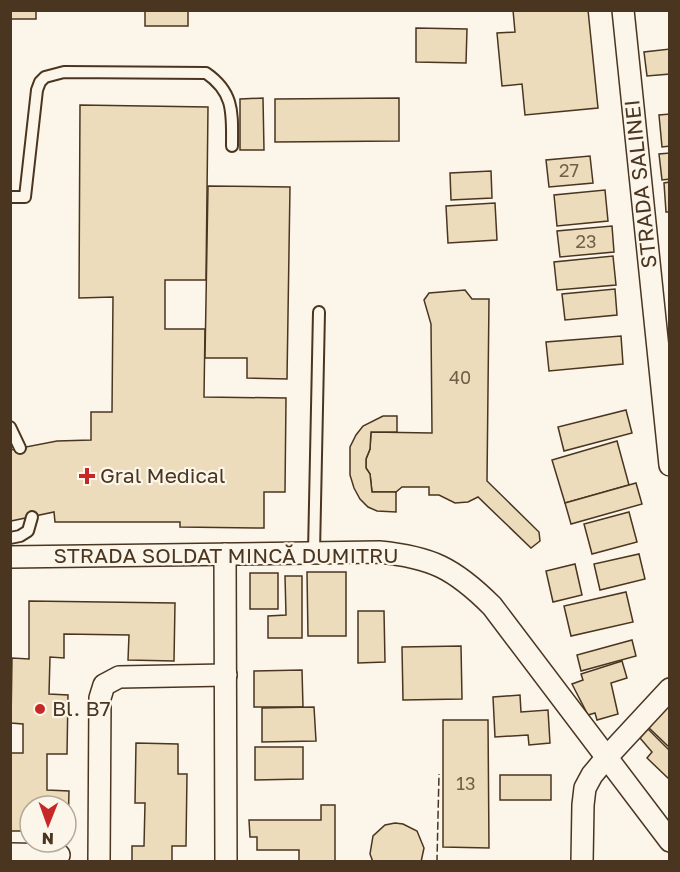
<svg xmlns="http://www.w3.org/2000/svg" width="680" height="872" viewBox="0 0 680 872" font-family="'Golos Text',sans-serif">
<style>
.building{fill:#ecdcbc;stroke:#4a3520;stroke-width:1.5}
.lines{fill:none;stroke-linecap:round;stroke-linejoin:round}
.service-casing{stroke:#4a3520;stroke-width:14}
.minor-casing{stroke:#4a3520;stroke-width:24}
.service{stroke:#fbf6e9;stroke-width:10}
.minor{stroke:#fbf6e9;stroke-width:21}
.fence{stroke:#4a3520;stroke-width:1.5;stroke-dasharray:8 3;stroke-linecap:butt}
.poi-dot{fill:#c62828;stroke:#fbf6e9;stroke-width:2}
.labels{text-anchor:middle;stroke-width:4.5;stroke-linejoin:round;paint-order:stroke}
.number-label{font-size:18px;fill:#725f47}
.street-label{font-size:21px;fill:#4a3520;stroke:#fbf6e9}
.poi-label{font-size:21px;fill:#4a3520;stroke:#fbf6e9;text-anchor:start}
</style>
<rect width="100%" height="100%" fill="#fbf6e9"/>
<g class="building">
<rect x="10" y="10" width="26" height="9"/>
<rect x="145" y="10" width="43" height="16"/>
<polygon points="513,10 588,10 598,108 525,115 522,84 502,86 497,33 515,32"/>
<polygon points="416,28 467,29 466,63 416,62"/>
<polygon points="670,49 670,74 647,76 644,52"/>
<polygon points="263,98 264,150 240,150 240,99"/>
<polygon points="399,98 399,141 275,142 275,99"/>
<polygon points="80,105 208,107 206,280 165,280 165,329 205,329 204,397 286,398 285,492 264,492 264,528 180,527 180,522 55,522 54,512 11,521 10,450 57,441 91,440 91,412 112,412 113,297 79,298"/>
<polygon points="670,114 670,146 662,147 659,115"/>
<polygon points="670,153 670,179 662,180 659,154"/>
<polygon points="590,156 593,183 549,187 546,160"/>
<polygon points="491,171 492,198 451,200 450,173"/>
<polygon points="670,182 670,212 666,212 664,183"/>
<polygon points="208,186 290,187 287,379 247,378 247,358 205,358"/>
<polygon points="605,190 608,221 557,226 554,195"/>
<polygon points="495,203 497,240 448,243 446,206"/>
<polygon points="612,226 614,252 560,257 557,231"/>
<polygon points="613,256 616,285 557,290 554,262"/>
<polygon points="615,289 617,315 565,320 562,294"/>
<polygon points="465,290 472,299 489,299 487,481 539,532 540,541 531,548 478,497 468,502 455,503 439,495 429,495 429,487 402,487 396,492 372,492 370,474 366,468 366,459 370,449 371,432 432,433 431,324 424,300 429,293"/>
<polygon points="621,336 623,364 549,371 546,342"/>
<polygon points="626,410 632,433 564,451 558,427"/>
<polygon points="383,416 397,416 397,432 371,432 370,449 366,459 366,468 370,474 372,492 396,492 396,512 377,511 368,507 360,499 354,488 350,475 350,447 356,435 363,426"/>
<polygon points="617,441 629,485 565,503 552,460"/>
<polygon points="636,483 642,504 571,524 565,503"/>
<polygon points="629,512 637,542 592,554 584,524"/>
<polygon points="639,554 645,579 600,590 594,564"/>
<polygon points="575,564 582,595 553,602 546,571"/>
<polygon points="307,572 346,572 346,636 308,636"/>
<rect x="250" y="573" width="28" height="36"/>
<polygon points="285,576 302,576 302,638 268,638 268,616 286,615"/>
<polygon points="626,592 633,622 571,636 564,606"/>
<polygon points="29,601 175,603 174,661 128,660 129,635 64,634 64,658 50,657 49,694 68,695 67,754 47,754 47,790 69,791 68,832 66,831 66,806 30,806 30,831 10,831 10,753 23,753 23,724 11,723 12,658 29,659"/>
<polygon points="358,611 384,611 385,662 358,663"/>
<polygon points="632,640 636,656 581,671 577,655"/>
<polygon points="461,646 462,699 403,700 402,647"/>
<polygon points="622,661 627,678 611,683 618,714 597,720 595,713 588,715 572,684 583,680 581,674"/>
<polygon points="302,670 303,707 254,707 254,671"/>
<polygon points="520,695 521,712 548,710 550,743 529,745 528,735 495,737 493,697"/>
<polygon points="669,704 670,705 670,748 647,726"/>
<polygon points="314,707 316,741 262,742 262,708"/>
<polygon points="443,720 488,720 489,848 443,847"/>
<polygon points="648,729 670,751 670,780 647,758 652,752 640,738"/>
<polygon points="136,743 178,744 178,774 187,774 186,846 172,846 172,862 132,862 132,846 144,846 145,803 135,803"/>
<polygon points="255,747 303,747 303,779 255,780"/>
<rect x="500" y="775" width="51" height="25"/>
<polygon points="321,805 335,805 335,862 299,862 299,850 257,850 257,837 250,837 249,820 321,820"/>
<polygon points="395,823 403,824 417,831 424,848 421,862 373,862 370,854 373,836 385,825"/>
</g>
<g class="lines">
<defs>
<g id="service">
<path d="M10 197H25L37 90 40 82 45 77 64 72 206 73C235 93 232 114 232 146"/>
<polyline points="10,427 20,448"/>
<polyline points="10,538 20,536 28,531 32,517"/>
<polyline points="314,552 319,312"/>
</g>
<g id="minor">
<polyline points="623,10 670,465"/>
<polyline points="225,554 226,862"/>
<path d="M10 557 379 552C431 557 454 568 492 606L670 841"/>
<polyline points="10,854 59,855"/>
<polyline points="99,862 100,698 104,685 119,677 226,675"/>
<polyline points="582,862 583,805 585,788 592,775 607,757 670,689"/>
</g>
</defs>
<use href="#service" class="service-casing"/>
<use href="#minor" class="minor-casing"/>
<use href="#service" class="service"/>
<use href="#minor" class="minor"/>
<polyline class="fence" points="439,862 437,860 439,774"/>
</g>
<g class="poi-dot">
<path d="M84 467h6v6h6v6h-6v6h-6v-6h-6v-6h6z"/>
<circle cx="40" cy="709" r="6"/>
</g>
<g class="labels">
<g class="number-label">
<text x="569" y="177">27</text>
<text x="586" y="248">23</text>
<text x="460" y="384">40</text>
<text x="466" y="790">13</text>
</g>
<g class="street-label">
<text transform="translate(641 184) rotate(-96)" y="7">STRADA SALINEI</text>
<text x="226" y="563">STRADA SOLDAT MINCĂ DUMITRU</text>
</g>
<g class="poi-label">
<text x="100" y="483">Gral Medical</text>
<text x="52" y="716">Bl. B7</text>
</g>
</g>
<rect width="680" height="872" fill="none" stroke="#4a3520" stroke-width="24"/>
<g transform="translate(48 824) rotate(181)"><circle r="28" fill="#fbf6e9" stroke="#b4a999" stroke-width="1.5"/>
<path d="M0-4.5L10 22L0 15L-10 22Z" fill="#c62828"/>
<text y="-9" font-size="16" font-weight="bold" text-anchor="middle" fill="#4a3520">N</text>
</g>
</svg>
